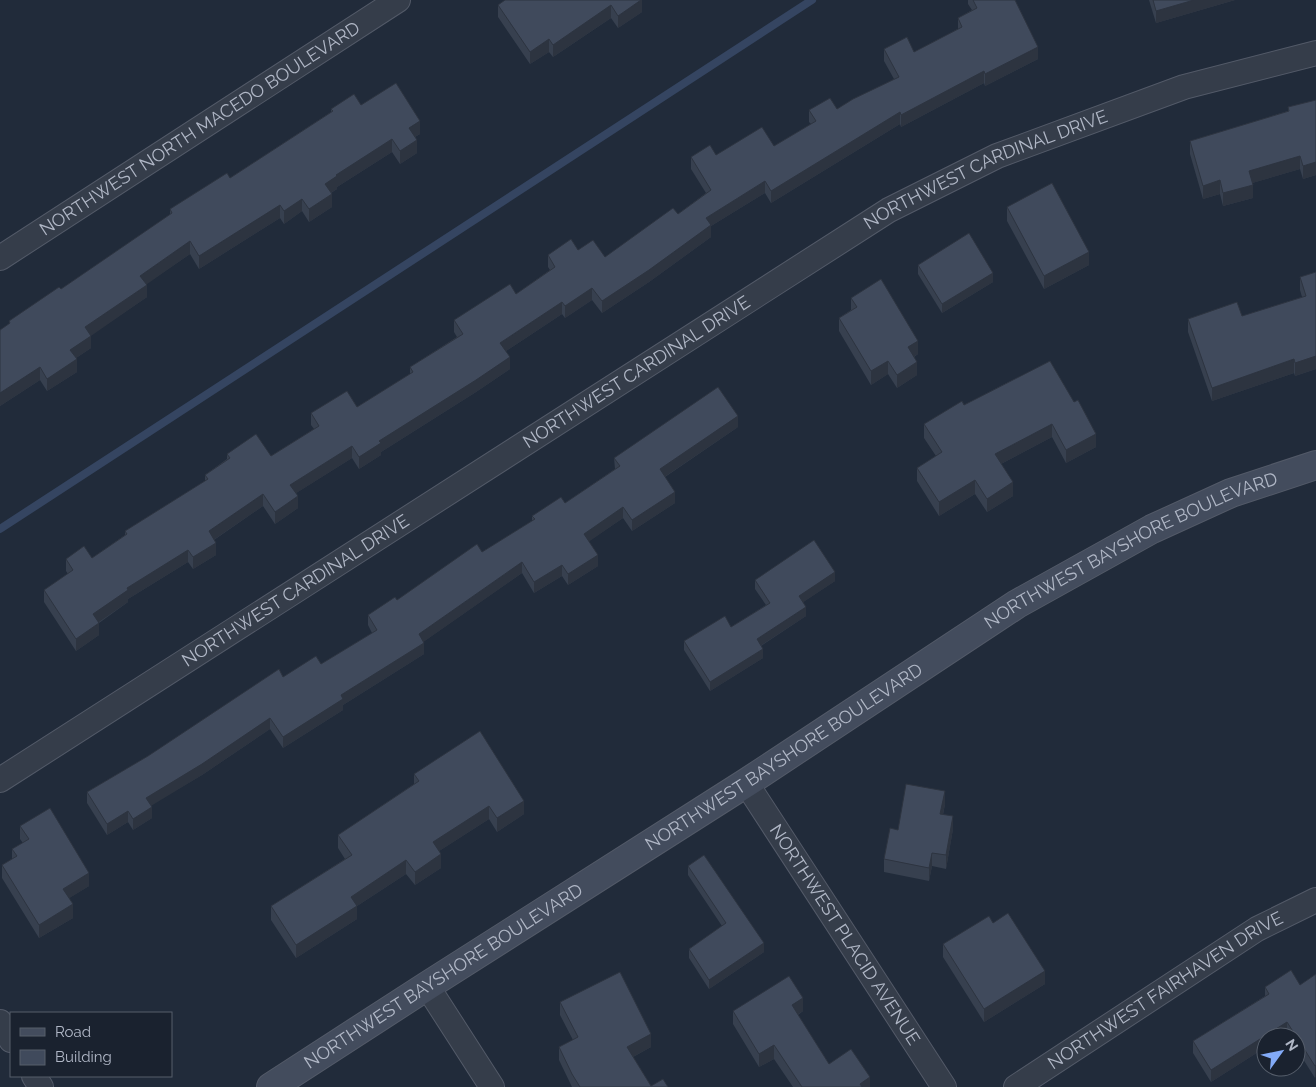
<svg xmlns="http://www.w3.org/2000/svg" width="1316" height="1087" viewBox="0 0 1316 1087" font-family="Raleway,sans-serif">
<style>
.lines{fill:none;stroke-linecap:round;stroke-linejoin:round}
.stream{stroke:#354561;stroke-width:8}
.minor-casing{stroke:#535a68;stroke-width:26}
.secondary-casing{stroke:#535a68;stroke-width:30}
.minor{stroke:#353d4a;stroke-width:24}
.secondary{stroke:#434c5d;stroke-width:28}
.wall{fill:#37404f}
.shaded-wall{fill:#2d3440}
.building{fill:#404a5c;stroke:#2d3440}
.labels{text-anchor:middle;stroke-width:4;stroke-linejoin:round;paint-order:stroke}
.street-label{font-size:18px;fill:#b0b7c6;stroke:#1a222f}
</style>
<rect width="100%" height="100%" fill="#212b3a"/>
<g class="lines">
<polyline class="stream" points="0,529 812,0"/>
<defs>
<g id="minor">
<path id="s1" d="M0 258 398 0"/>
<path id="s2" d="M0 780 889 210 997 156 1184 87 1316 53"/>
<path id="s3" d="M746 783 944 1087"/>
<polyline points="427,986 492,1087"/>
<polyline points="0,1022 11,1040"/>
<polyline points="34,1076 41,1087"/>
<path id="s4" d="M1016 1087 1257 929 1316 900"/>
</g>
<g id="secondary">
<path id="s5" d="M271 1087 427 986 746 783 1017 604 1152 529 1231 493 1316 465"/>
</g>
</defs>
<use href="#minor" class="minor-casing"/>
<use href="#secondary" class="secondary-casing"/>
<use href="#minor" class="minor"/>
<use href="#secondary" class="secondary"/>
</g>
<g class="wall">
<polygon points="642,0 642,12 618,28 611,18 553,57 549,52 530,64 498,17 498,5"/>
<polygon points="968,0 1015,0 1038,59 985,86 984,83 901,127 900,124 771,203 765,193 711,226 711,237 649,282 602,313 592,300 565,318 562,314 506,351 510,369 476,392 381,452 381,455 359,469 352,458 296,493 298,508 275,524 263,506 214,540 216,555 193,569 188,562 128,599 128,602 99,623 99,635 76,651 44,602 44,590 68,574 66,571 66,559 92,558 125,535 125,531 205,481 205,475 227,459 227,454 271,456 314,429 311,425 311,413 357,407 410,374 410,367 457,337 454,332 454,320 516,294 550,270 548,267 548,255 578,250 605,257 678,214 706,193 691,169 691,157 716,155 774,146 811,124 809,122 809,110 837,109 894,79 884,61 884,49 914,52 958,29 958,18 972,10 968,4"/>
<polygon points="1149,0 1235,0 1156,23"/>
<polygon points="1316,100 1316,175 1303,179 1300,169 1252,183 1253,198 1223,206 1220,194 1203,199 1190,154 1190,141 1288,111 1288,107"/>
<polygon points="361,105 420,134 415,137 417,153 400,164 392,152 337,187 337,189 331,193 332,207 309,222 302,211 284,224 280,218 199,269 190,254 146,284 147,297 91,335 91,348 76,358 77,372 47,391 40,380 0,406 0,330 9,324 9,321 61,289 170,215 170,209 230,178 331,112 331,109"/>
<polygon points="1007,207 1089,265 1044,289 1007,221"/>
<polygon points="918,265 993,282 942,313 918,274"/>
<polygon points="1316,272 1316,369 1295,376 1294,373 1212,401 1188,332 1188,319 1242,316 1302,297 1300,290 1300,277"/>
<polygon points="851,298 918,354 914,357 917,375 897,388 888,374 871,385 839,331 839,318 851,310"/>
<polygon points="1050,361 1096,447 1066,463 1052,437 1001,464 1013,496 987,512 975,494 939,516 917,481 917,468 936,456 924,438 924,424 964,405"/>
<polygon points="738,427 665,477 675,503 632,531 623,518 589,541 598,566 568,585 562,576 534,593 522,573 423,642 424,654 343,705 343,710 283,748 270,729 202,775 151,805 152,818 133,830 128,822 107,835 87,803 87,792 283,677 321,664 372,633 368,625 368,615 397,600 482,552 532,521 532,516 565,503 615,469 614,458"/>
<polygon points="755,580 835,581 803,602 806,616 761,646 763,658 710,691 684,650 684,641 731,627 766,605 755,589"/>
<polygon points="414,774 524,814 497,832 489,819 439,851 441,868 415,885 406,874 357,906 357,919 296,958 271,920 271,906 345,859 338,848 338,835 414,784"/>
<polygon points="945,804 943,815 953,829 946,869 932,866 929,881 884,872 884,859 898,830"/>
<polygon points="20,826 89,886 69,898 73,918 39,938 2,878 2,865 12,859 12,849 23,843 20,839"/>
<polygon points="688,866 764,952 709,989 689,958 689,949 722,926 688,875"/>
<polygon points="943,944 1045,984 984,1022 943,957"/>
<polygon points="1316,974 1315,1078 1296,1048 1296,1037 1289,1037 1287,1034 1266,1037 1266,1047 1211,1082 1193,1053 1193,1041 1265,996 1265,987 1300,985"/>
<polygon points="560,1002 651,1047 633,1057 651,1086 668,1087 572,1087 559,1060 559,1047 573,1040 560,1015"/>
<polygon points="733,1011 803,1011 798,1015 829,1064 870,1087 793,1087 774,1059 759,1067 733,1024"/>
</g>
<g class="shaded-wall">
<polygon points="641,0 642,0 642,12 618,28 618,16"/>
<polygon points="1194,0 1235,0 1156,23 1156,11"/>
<polygon points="611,5 611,18 553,57 553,45"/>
<polygon points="549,39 549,52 530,64 530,52"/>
<polygon points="1038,47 1038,59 985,86 985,74"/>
<polygon points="984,71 984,83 901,127 901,115"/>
<polygon points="900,112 900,124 771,203 771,191"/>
<polygon points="420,121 420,134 409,140 409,128"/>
<polygon points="392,139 392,152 337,187 337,189 325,196 325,184 336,175"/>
<polygon points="417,140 417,153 400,164 400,151"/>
<polygon points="1300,156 1300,169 1249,184 1249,171"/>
<polygon points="1316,162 1316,175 1303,179 1303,166"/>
<polygon points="1220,180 1220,194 1203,199 1203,186"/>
<polygon points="765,181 765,193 711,226 711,237 649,282 602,313 602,301 706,218"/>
<polygon points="1253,185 1253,198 1223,206 1223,193"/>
<polygon points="332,194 332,207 309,222 309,209"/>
<polygon points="302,199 302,211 284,224 284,211"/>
<polygon points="280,205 280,218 199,269 199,256"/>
<polygon points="190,241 190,254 140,289 140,276"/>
<polygon points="1089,252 1089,265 1044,289 1044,276"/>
<polygon points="993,273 993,282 942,313 942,304"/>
<polygon points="147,285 147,297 88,338 91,336 91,348 70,362 70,350 85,327"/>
<polygon points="592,288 592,300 565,318 565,306"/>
<polygon points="562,302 562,314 500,355 500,343"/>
<polygon points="918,341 918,354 908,360 908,347"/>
<polygon points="1316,356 1316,369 1295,376 1295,363"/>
<polygon points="510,357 510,369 476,392 381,452 381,455 359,469 359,457 379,441"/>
<polygon points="77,359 77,372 47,391 47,379"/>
<polygon points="1294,359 1294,373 1212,401 1212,388"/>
<polygon points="888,361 888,374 871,385 871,371"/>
<polygon points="917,362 917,375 897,388 897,375"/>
<polygon points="40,367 40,380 0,406 0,393"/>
<polygon points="738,416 738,427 660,480 660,469"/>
<polygon points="1052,424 1052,437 995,467 995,454"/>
<polygon points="1096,434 1096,447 1066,463 1066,450"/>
<polygon points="352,446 352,458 290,497 290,485"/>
<polygon points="975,480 975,494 939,516 939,502"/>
<polygon points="1013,482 1013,496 987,512 987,499"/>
<polygon points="675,492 675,503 632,531 632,520"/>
<polygon points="263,494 263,506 209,543 209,531"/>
<polygon points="298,496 298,508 275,524 275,512"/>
<polygon points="623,507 623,518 584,545 584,534"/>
<polygon points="216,543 216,555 193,569 193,557"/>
<polygon points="188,550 188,562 128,599 128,602 93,626 93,614 127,588"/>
<polygon points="598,555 598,566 568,585 568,574"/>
<polygon points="522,562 522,573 419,645 419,634"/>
<polygon points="562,565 562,576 534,593 534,582"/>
<polygon points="835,572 835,581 799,605 799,596"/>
<polygon points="806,607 806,616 757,648 757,639"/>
<polygon points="99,623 99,635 76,651 76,639"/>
<polygon points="424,643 424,654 343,705 343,710 283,748 283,737 341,695"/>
<polygon points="763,649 763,658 710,691 710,682"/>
<polygon points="270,718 270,729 202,775 146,809 146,798"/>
<polygon points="945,791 945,804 940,827 940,814"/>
<polygon points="524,801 524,814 497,832 497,818"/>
<polygon points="489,806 489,819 433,855 433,842"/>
<polygon points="152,807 152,818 133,830 133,819"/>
<polygon points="128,811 128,822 107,835 107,824"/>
<polygon points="953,816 953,829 946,869 946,855"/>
<polygon points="932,853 932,866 929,881 929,868"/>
<polygon points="441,854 441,868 415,885 415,872"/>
<polygon points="406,860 406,874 357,906 357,919 296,958 296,945 351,897"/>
<polygon points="89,873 89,886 63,902 63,889"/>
<polygon points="73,904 73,918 39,938 39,925"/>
<polygon points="764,943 764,952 709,989 709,980"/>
<polygon points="1045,971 1045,984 984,1022 984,1009"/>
<polygon points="803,998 803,1011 792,1018 792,1005"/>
<polygon points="1287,1022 1287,1034 1282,1037 1266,1037 1266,1047 1211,1082 1211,1070"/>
<polygon points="651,1034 651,1047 627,1060 627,1047"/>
<polygon points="774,1045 774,1059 759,1067 759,1054"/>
<polygon points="1316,1065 1316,1077 1315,1078 1315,1066"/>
<polygon points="870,1077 870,1087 860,1087 860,1084"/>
</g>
<g class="building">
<polygon points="505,0 641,0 618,16 611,5 553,45 549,39 530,52 498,5"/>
<polygon points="973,0 1015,0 1038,47 985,74 984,71 901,115 900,112 771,191 765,181 706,218 711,225 649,270 602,301 592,288 565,306 562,302 500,343 510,357 476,380 379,441 381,443 359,457 352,446 290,485 298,496 275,512 263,494 209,531 216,543 193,557 188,550 127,588 128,590 93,614 99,623 76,639 44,590 73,570 66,559 84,546 92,558 127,534 125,531 208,479 205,475 230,458 227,454 256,434 271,456 319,426 311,413 347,391 357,407 413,372 410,367 463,334 454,320 510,284 516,294 555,267 548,255 571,239 578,250 593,240 605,257 673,208 678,214 711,190 691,157 710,145 716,155 762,127 774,146 816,121 809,110 830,98 837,109 853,99 899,77 884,49 907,37 914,52 962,27 958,18 977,8"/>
<polygon points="1153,0 1194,0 1156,11"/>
<polygon points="396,83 420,121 409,128 417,140 400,151 392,139 336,175 337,176 325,184 332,194 309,209 302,199 284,211 280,205 199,256 190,241 140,276 147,285 85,327 91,336 70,350 77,359 47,379 40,367 0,393 0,330 10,323 9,321 59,287 61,289 172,213 170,209 227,173 230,178 333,111 331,109 354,94 361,105"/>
<polygon points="1316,100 1316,162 1303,166 1300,156 1249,171 1253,185 1223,193 1220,180 1203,186 1190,141 1289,111 1288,107"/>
<polygon points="1052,183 1089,252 1044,276 1007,207"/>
<polygon points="969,233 993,273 942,304 918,265"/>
<polygon points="1316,272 1316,356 1295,363 1294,359 1212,388 1188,319 1237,302 1242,316 1306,296 1300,277"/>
<polygon points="881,279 918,341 908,347 917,362 897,375 888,361 871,371 839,318 857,307 851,298"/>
<polygon points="1050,361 1074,402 1078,400 1096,434 1066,450 1052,424 995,454 1013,482 987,499 975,480 939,502 917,468 942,452 924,424 962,401 964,405"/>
<polygon points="718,387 738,416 660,469 675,492 632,520 623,507 584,534 598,555 568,574 562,565 534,582 522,562 419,634 424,643 341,695 343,699 283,737 270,718 202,764 146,798 152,807 133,819 128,811 107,824 87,792 148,756 279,669 283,677 316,656 321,664 377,630 368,615 395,597 397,600 477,544 482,552 535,519 532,516 561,497 565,503 620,466 614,458"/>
<polygon points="814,540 835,572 799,596 806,607 757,639 763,649 710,682 684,641 725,616 731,627 770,603 755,580"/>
<polygon points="480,731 524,801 497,818 489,806 433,842 441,854 415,872 406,860 351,897 357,906 296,945 271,906 352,855 338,835 419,781 414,774"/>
<polygon points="906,784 945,791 940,814 953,816 946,855 932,853 929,868 884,859 890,828 898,830"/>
<polygon points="50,808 89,873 63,889 73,904 39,925 2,865 17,856 12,849 29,839 20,826"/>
<polygon points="704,855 764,943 709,980 689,949 726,923 688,866"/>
<polygon points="1008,913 1045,971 984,1009 943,944 989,916 993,923"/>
<polygon points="1291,970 1300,985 1316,974 1316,1065 1315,1066 1287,1022 1211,1070 1193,1041 1269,994 1265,987"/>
<polygon points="620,972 651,1034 627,1047 651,1086 663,1079 668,1087 580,1087 572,1074 559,1047 578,1037 560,1002"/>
<polygon points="789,976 803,998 792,1005 829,1064 851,1049 870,1077 860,1084 862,1087 802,1087 774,1045 759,1054 733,1011"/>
</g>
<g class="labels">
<g class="street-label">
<text dy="6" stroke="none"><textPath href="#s1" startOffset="238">NORTHWEST NORTH MACEDO BOULEVARD</textPath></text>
<text dy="6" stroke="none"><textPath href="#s2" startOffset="1161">NORTHWEST CARDINAL DRIVE</textPath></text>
<text dy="6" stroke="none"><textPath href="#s2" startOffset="756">NORTHWEST CARDINAL DRIVE</textPath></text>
<text dy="6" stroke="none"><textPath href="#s5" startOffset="1015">NORTHWEST BAYSHORE BOULEVARD</textPath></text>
<text dy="6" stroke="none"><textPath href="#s2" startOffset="351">NORTHWEST CARDINAL DRIVE</textPath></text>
<text dy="6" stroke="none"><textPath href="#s5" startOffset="610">NORTHWEST BAYSHORE BOULEVARD</textPath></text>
<text dy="6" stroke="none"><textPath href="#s3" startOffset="181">NORTHWEST PLACID AVENUE</textPath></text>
<text dy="6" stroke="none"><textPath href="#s5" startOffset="205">NORTHWEST BAYSHORE BOULEVARD</textPath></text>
<text dy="6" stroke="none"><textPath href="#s4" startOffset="178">NORTHWEST FAIRHAVEN DRIVE</textPath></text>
</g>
</g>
<rect x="10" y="1012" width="162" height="65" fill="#1a222f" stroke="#565e6b"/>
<rect x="20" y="1028" width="25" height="8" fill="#434c5d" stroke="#565e6b"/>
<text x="55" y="1037" font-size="15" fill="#b0b7c6">Road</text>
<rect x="20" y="1050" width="25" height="15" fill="#404a5c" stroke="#565e6b"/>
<text x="55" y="1062" font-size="15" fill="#b0b7c6">Building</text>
<g transform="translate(1281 1052) rotate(57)"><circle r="24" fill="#1a222f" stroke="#565e6b"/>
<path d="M0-4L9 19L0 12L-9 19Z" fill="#83abf8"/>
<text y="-8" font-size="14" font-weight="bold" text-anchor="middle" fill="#b0b7c6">N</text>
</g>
</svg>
